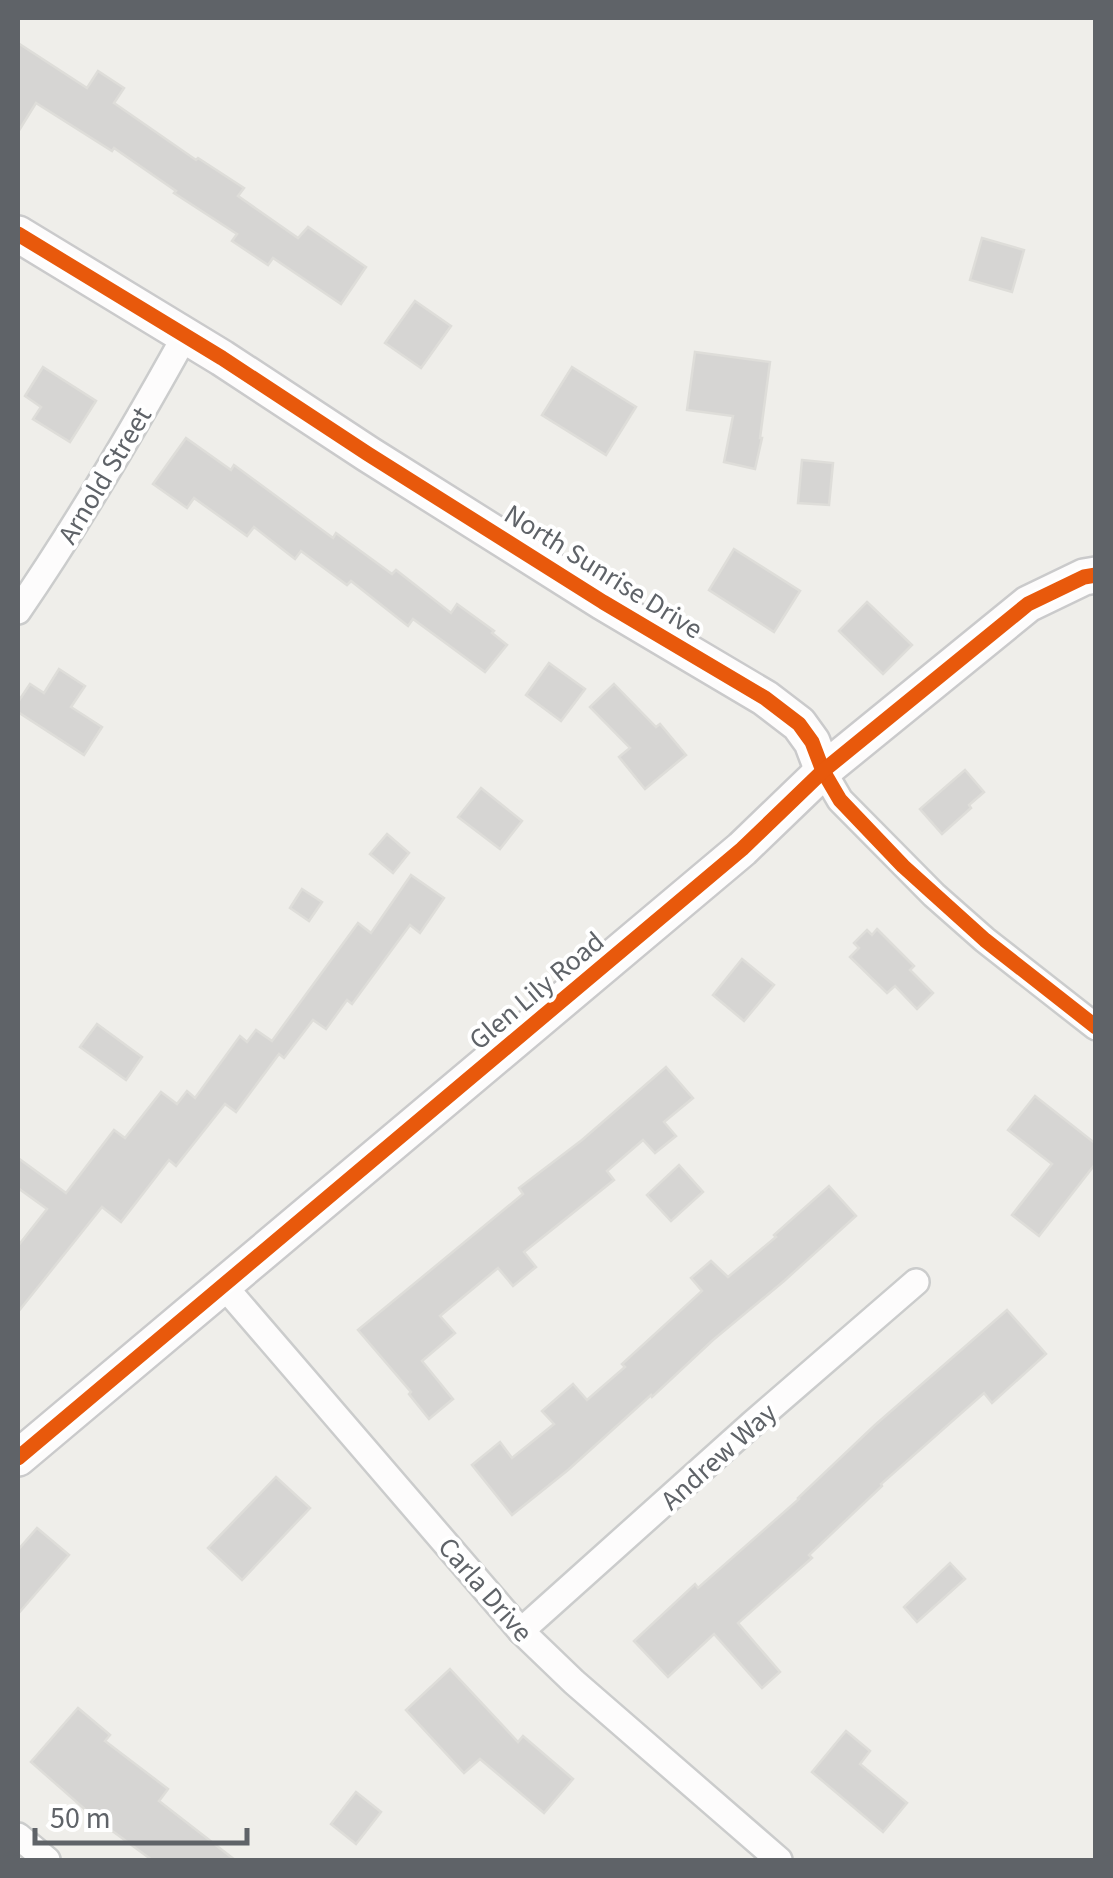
<svg xmlns="http://www.w3.org/2000/svg" width="1113" height="1878" viewBox="0 0 1113 1878" font-family="'Source Sans 3',sans-serif">
<style>
.building{fill:#d6d5d3;stroke:#deddd9;stroke-width:2.5}
.lines{fill:none;stroke-linecap:round;stroke-linejoin:round}
.street-casing{stroke:#cbcccc;stroke-width:30}
.secondary-casing{stroke:#cacacb;stroke-width:40}
.street{stroke:#fdfcfc;stroke-width:25}
.secondary{stroke:#fdfcfc;stroke-width:35}
.cycleway-casing{stroke:#fff;stroke-width:21}
.cycleway{stroke:#e8590c;stroke-width:15}
.labels{text-anchor:middle;stroke-width:8;stroke-linejoin:round;paint-order:stroke}
.street-label{font-size:28px;fill:#5f6368;stroke:#fff}
</style>
<rect width="100%" height="100%" fill="#efeeea"/>
<g class="building">
<polygon points="18,43 87,88 98,71 124,88 114,103 196,160 198,158 244,188 238,196 298,238 308,227 366,267 341,304 273,258 268,265 232,241 237,234 174,193 176,191 114,148 112,151 36,103 18,132"/>
<polygon points="982,238 1024,250 1012,292 970,280"/>
<polygon points="415,301 451,326 421,368 385,343"/>
<polygon points="695,352 770,362 760,438 762,438 755,469 724,462 733,416 687,410"/>
<polygon points="43,367 96,401 70,442 33,419 41,407 25,396"/>
<polygon points="572,367 636,407 606,455 542,415"/>
<polygon points="186,438 231,470 234,465 333,538 336,533 392,574 396,570 451,613 457,604 494,631 492,633 507,645 485,672 413,619 408,626 351,581 347,585 301,551 295,559 254,527 247,536 194,498 187,508 153,484"/>
<polygon points="802,460 833,463 829,505 798,503"/>
<polygon points="734,549 800,591 774,632 709,590"/>
<polygon points="867,602 912,645 883,674 839,631"/>
<polygon points="549,663 585,689 561,721 526,695"/>
<polygon points="59,669 85,686 71,707 102,727 84,755 18,712 18,702 30,684 44,693"/>
<polygon points="614,684 656,727 660,724 686,755 645,789 619,757 630,748 590,707"/>
<polygon points="965,770 984,792 969,805 971,808 942,834 920,809"/>
<polygon points="481,788 522,821 500,849 458,817"/>
<polygon points="387,834 409,853 393,873 370,854"/>
<polygon points="411,875 444,898 420,933 410,925 352,1004 347,1000 326,1029 313,1020 284,1058 279,1054 236,1112 225,1104 176,1166 169,1160 121,1222 102,1207 18,1312 18,1246 47,1209 18,1188 18,1158 66,1193 114,1130 125,1138 161,1092 177,1104 187,1091 195,1098 240,1036 247,1042 256,1030 272,1041 358,923 371,933"/>
<polygon points="302,889 322,902 309,921 290,908"/>
<polygon points="877,929 914,966 910,970 933,993 917,1009 895,986 887,993 850,957 859,948 854,943 867,930 872,935"/>
<polygon points="742,959 774,985 744,1021 713,995"/>
<polygon points="97,1024 142,1057 126,1080 80,1047"/>
<polygon points="666,1067 693,1098 664,1122 676,1136 655,1153 643,1140 607,1171 614,1180 524,1252 536,1267 513,1286 498,1268 440,1316 455,1333 422,1361 453,1399 429,1419 409,1394 411,1392 358,1330 523,1194 519,1188 582,1140"/>
<polygon points="1035,1096 1096,1144 1096,1163 1039,1236 1012,1215 1052,1164 1008,1130"/>
<polygon points="679,1165 703,1192 671,1221 647,1195"/>
<polygon points="829,1186 856,1216 784,1281 713,1340 652,1397 651,1395 568,1470 512,1515 472,1465 500,1442 512,1458 554,1424 542,1411 573,1384 587,1400 625,1367 622,1364 702,1291 691,1278 711,1261 728,1277 776,1237 774,1235"/>
<polygon points="1007,1310 1046,1354 992,1403 984,1393 881,1484 882,1486 809,1555 812,1558 738,1623 780,1672 762,1688 714,1634 668,1677 634,1641 695,1584 698,1588 799,1499 798,1498 875,1425"/>
<polygon points="276,1477 310,1508 242,1580 208,1548"/>
<polygon points="37,1528 69,1555 18,1614 18,1550"/>
<polygon points="950,1563 965,1579 917,1622 904,1607"/>
<polygon points="450,1669 518,1742 523,1736 573,1779 544,1813 480,1759 464,1773 406,1710"/>
<polygon points="78,1708 110,1735 105,1741 168,1789 159,1801 235,1860 152,1860 96,1819 31,1762"/>
<polygon points="846,1731 870,1751 860,1764 907,1803 883,1832 812,1772"/>
<polygon points="356,1792 381,1812 356,1844 331,1824"/>
</g>
<g class="lines">
<defs>
<g id="street">
<path d="M18 611C79 522 133 430 185 336"/>
<polyline points="823,771 840,800 934,895 985,940 1096,1027"/>
<polyline points="224,1286 521,1631 574,1682 779,1860"/>
<polyline points="521,1631 752,1424 916,1282"/>
<polyline points="18,1836 47,1860"/>
</g>
<g id="secondary">
<polyline points="18,234 222,358 368,454 603,602 765,698 799,724 812,742 823,771"/>
<polyline points="18,1458 742,849 823,771 1028,604 1084,577 1096,575"/>
</g>
</defs>
<use href="#street" class="street-casing"/>
<use href="#secondary" class="secondary-casing"/>
<use href="#street" class="street"/>
<use href="#secondary" class="secondary"/>
<defs>
<g id="cycleway">
<polyline points="18,234 222,358 368,454 603,602 765,698 799,724 812,742 823,771 840,800 903,866 985,940 1096,1027"/>
<polyline points="18,1458 742,849 823,771 1028,604 1084,577 1096,575"/>
</g>
</defs>
<use href="#cycleway" class="cycleway-casing"/>
<use href="#cycleway" class="cycleway"/>
</g>
<g class="labels">
<g class="street-label">
<text transform="translate(104 475) rotate(-59)" y="10">Arnold Street</text>
<text transform="translate(604 571) rotate(32)" y="10">North Sunrise Drive</text>
<text transform="translate(536 990) rotate(-40)" y="10">Glen Lily Road</text>
<text transform="translate(718 1456) rotate(-42)" y="10">Andrew Way</text>
<text transform="translate(486 1589) rotate(49)" y="10">Carla Drive</text>
</g>
</g>
<rect width="1113" height="1878" fill="none" stroke="#5f6368" stroke-width="40"/>
<path d="M35 1828v15h212v-15" fill="none" stroke="#5f6368" stroke-width="5"/>
<text x="50" y="1828" font-size="30" fill="#5f6368" stroke="#ffffff" stroke-width="8" paint-order="stroke">50 m</text>
</svg>
